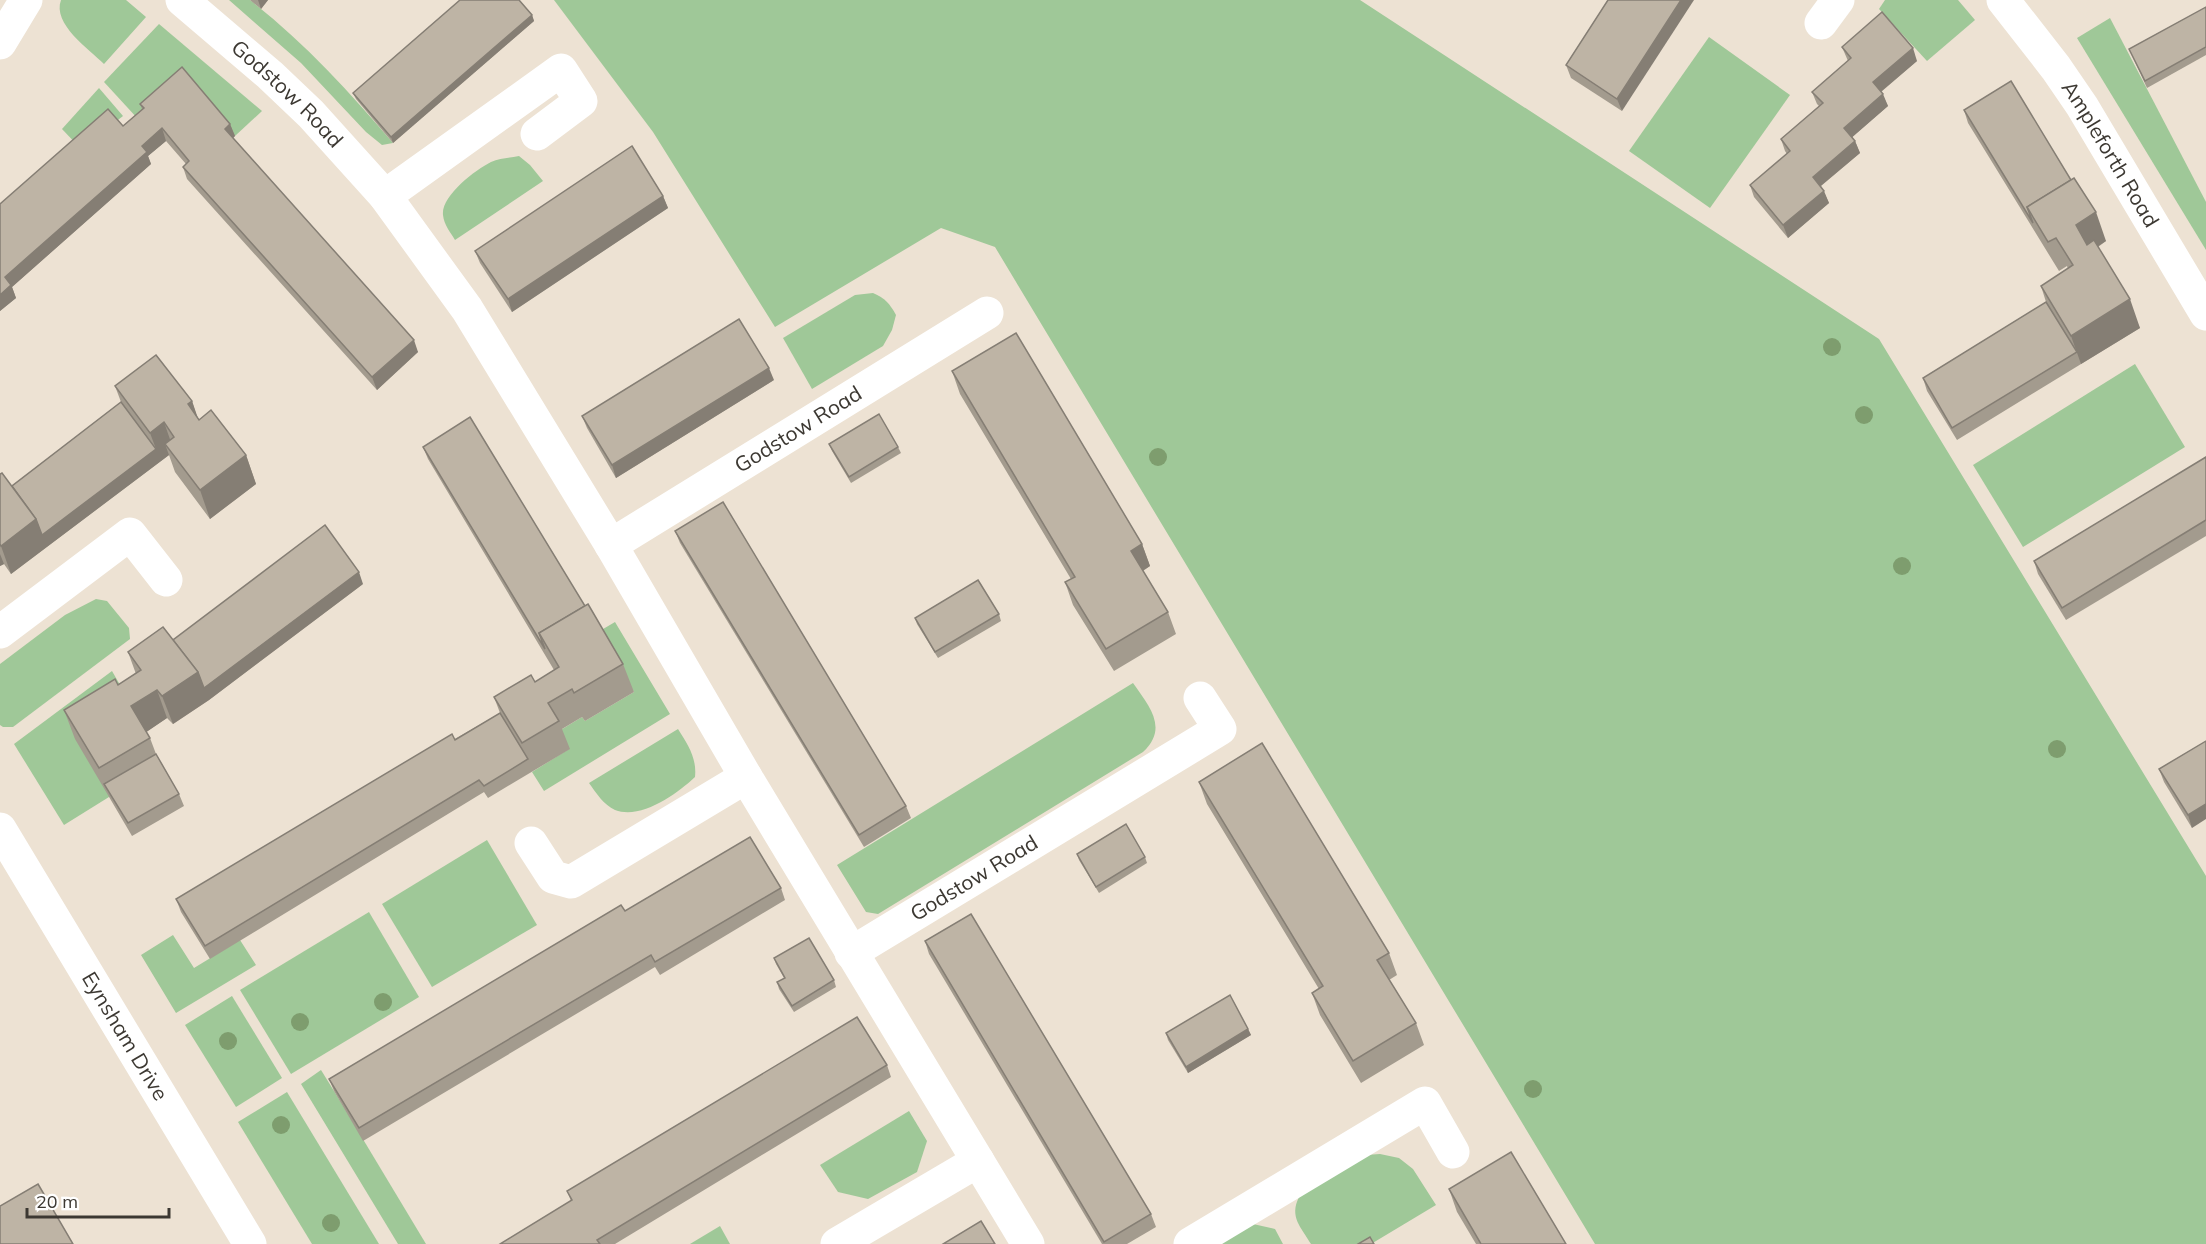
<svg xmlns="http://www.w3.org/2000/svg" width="2206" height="1244" viewBox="0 0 2206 1244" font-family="Mulish,sans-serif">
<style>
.green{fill:#9fc898}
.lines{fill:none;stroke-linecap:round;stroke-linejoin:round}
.minor{stroke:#fff;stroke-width:33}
.tree{fill:#7e9d6e}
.wall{fill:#a39b8e}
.shaded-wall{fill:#857e74}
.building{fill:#beb4a5;stroke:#857e74;stroke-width:1.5}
.labels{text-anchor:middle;stroke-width:6;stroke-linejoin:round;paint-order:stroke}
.street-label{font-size:21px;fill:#3c3832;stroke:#fff}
</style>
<rect width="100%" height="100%" fill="#ede2d3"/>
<g class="green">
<path d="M61 0H126L146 17 104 64C89 49 52 24 61 0Z"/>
<path d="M229 0H250C304 42 349 91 393 143L382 145 366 132 301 63Z"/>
<polygon points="554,0 1360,0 1879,339 2206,876 2206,1244 1595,1244 995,247 941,228 775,327 653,132"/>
<polygon points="1885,0 1958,0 1975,20 1927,61 1879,9"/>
<polygon points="2110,18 2206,202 2206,250 2077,38"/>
<polygon points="159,24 262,111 235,136 138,119 104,82"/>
<polygon points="1709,37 1790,95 1710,208 1629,151"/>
<polygon points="99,88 123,116 81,149 62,129"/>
<path d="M519 156 530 165 543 181 455 240C451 233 444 225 443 215 441 196 475 170 491 162 500 158 510 158 519 156Z"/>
<path d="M873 293C885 298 890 304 896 315L892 330 883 346 812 389 783 338 855 295Z"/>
<polygon points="2135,364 2185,447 2023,547 1973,465"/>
<polygon points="96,599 107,601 129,628 130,639 13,727 3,727 0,725 0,664 65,615"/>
<polygon points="615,622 670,714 544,791 532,772 569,749 559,731 582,717 585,721 634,692 598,632"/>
<polygon points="112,671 131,704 109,797 64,825 14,744"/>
<path d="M1133 683C1149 706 1169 728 1143 752L878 914 866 912 837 865Z"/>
<path d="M678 729C688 745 697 758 695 777 677 794 641 820 615 810 604 805 596 793 589 783Z"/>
<polygon points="487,840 537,925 432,987 382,904"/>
<polygon points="369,912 419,997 291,1074 240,990"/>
<polygon points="173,935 194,968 240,940 256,965 176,1013 141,955"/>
<polygon points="232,996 282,1078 236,1107 185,1025"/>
<polygon points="321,1070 334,1091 426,1244 398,1244 301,1084"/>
<polygon points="287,1092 379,1244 312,1244 238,1122"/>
<polygon points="909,1111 927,1141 917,1172 868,1199 838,1192 820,1165"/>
<path d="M1380 1154 1399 1158 1413 1169 1436 1205 1371 1244H1311C1301 1227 1289 1217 1299 1197L1366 1155Z"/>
<polygon points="1253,1224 1275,1229 1283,1244 1220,1244"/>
<polygon points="720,1226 730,1244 690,1244"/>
</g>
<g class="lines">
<g class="minor">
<path id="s1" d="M182 0 270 75 311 114 385 196 467 309 611 545 746 777 1028 1244"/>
<path id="s2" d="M2003 0 2056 68 2082 106 2206 314"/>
<polyline points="1821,23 1838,0"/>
<polyline points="0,43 26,0"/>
<polyline points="385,196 561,70 581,101 537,134"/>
<path id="s3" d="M611 545 987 313"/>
<polyline points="0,632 130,534 166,580"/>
<path id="s4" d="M0 829 250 1244"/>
<polyline points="531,843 553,877 571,882 746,777"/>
<path id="s5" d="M851 953 1220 729 1200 698"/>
<polyline points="837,1244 978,1161"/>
<polyline points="1190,1244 1425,1103 1453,1152"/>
</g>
</g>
<g class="tree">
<circle cx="1832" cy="347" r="9"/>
<circle cx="1864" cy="415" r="9"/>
<circle cx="1158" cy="457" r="9"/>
<circle cx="1902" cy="566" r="9"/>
<circle cx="2057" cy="749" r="9"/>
<circle cx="383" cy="1002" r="9"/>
<circle cx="300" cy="1022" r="9"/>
<circle cx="228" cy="1041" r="9"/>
<circle cx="1533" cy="1089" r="9"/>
<circle cx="281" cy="1125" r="9"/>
<circle cx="331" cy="1223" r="9"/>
</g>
<g class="wall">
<polygon points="250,0 268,0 261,9"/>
<polygon points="1608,0 1622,111 1571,78 1566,65"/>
<polygon points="2206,7 2206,55 2147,88 2129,49"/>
<polygon points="532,15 534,21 393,143 356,99 353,93"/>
<polygon points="1842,47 1917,61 1881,92 1888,106 1852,137 1855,141 1860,153 1821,186 1829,203 1788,238 1754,197 1750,185 1787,154 1785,151 1781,139 1819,106 1817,104 1812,92 1848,61"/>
<polygon points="140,104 230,124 235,136 233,138 418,352 377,390 187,179 183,167 186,164 166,141 148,156 151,164 12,287 16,298 0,311 0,204 123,126 142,109"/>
<polygon points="1964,110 2106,241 2098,247 2140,328 1957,440 1927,391 1923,378 2046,302 2041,286 2068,269 2067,266 2059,271 1968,123"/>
<polygon points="663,196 668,208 512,312 480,263 475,251"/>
<polygon points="952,371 1142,544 1150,566 1143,571 1168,612 1176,634 1114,671 1073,605 1065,582 1071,579 960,394"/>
<polygon points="774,380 616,478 587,428 582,416"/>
<polygon points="115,386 192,401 197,417 199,420 246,455 256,484 210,519 175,472 169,455 11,574 4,564 0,566 0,474 12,486 121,402"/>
<polygon points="829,444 898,447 901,453 851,483 832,451"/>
<polygon points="423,447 585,606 623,664 634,692 585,721 582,717 562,729 570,749 488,798 484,792 210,959 181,912 176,899 500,713 494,697 535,682 554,670 428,459"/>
<polygon points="2206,457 2206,536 2066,620 2038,574 2034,561"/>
<polygon points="675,531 906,806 911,818 864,847 680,543"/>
<polygon points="363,584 209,700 173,724 167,718 146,732 150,738 156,754 179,794 184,806 132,836 75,739 64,710 118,685 136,674 128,652"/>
<polygon points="999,614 1001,621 938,658 917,624 915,618"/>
<polygon points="2206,741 2192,828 2164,782 2159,769"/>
<polygon points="1199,782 1389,953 1397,975 1389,980 1416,1023 1424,1045 1361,1083 1320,1015 1312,993 1319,989 1207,804"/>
<polygon points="1077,854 1145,857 1147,863 1099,893 1079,860"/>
<polygon points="781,888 785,900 660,975 655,967 363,1141 334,1091 329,1079 625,911"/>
<polygon points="925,941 1151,1214 1156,1227 1127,1244 1102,1244 929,954"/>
<polygon points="774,958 834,980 836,987 794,1012 779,989 777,982 784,978 776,964"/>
<polygon points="1248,1029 1251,1035 1188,1073 1168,1040 1166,1033"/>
<polygon points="887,1065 891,1077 615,1244 500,1244 571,1201 567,1191"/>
<polygon points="1449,1189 1566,1244 1476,1244 1457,1212"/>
</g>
<g class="shaded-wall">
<polygon points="258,0 268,0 261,9"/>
<polygon points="1681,0 1694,0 1622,111 1617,99"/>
<polygon points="532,15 534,21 393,143 391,137"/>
<polygon points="1913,48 1917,61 1877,95 1873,82"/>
<polygon points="1883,94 1888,106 1849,140 1844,128"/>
<polygon points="230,124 235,136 230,141 225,129"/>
<polygon points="162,128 166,141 148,156 151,164 12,287 16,298 0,311 0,295 5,277 142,146"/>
<polygon points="1855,141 1860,153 1817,189 1813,177"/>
<polygon points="1824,191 1829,203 1788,238 1783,225"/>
<polygon points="663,196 668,208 512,312 508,299"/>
<polygon points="2096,212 2106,241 2086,254 2076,225"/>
<polygon points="2130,299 2140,328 2081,364 2071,336"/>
<polygon points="414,340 418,352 377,390 372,377"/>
<polygon points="769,368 774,380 616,478 612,465"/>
<polygon points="192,401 202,430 188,404"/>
<polygon points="164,422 174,451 165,444 169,455 11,574 1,546 36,519 156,449 150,433"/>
<polygon points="246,455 256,484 210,519 200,490"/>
<polygon points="1142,544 1150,566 1139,573 1131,551"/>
<polygon points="0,554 4,564 0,566"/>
<polygon points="359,572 363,584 209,700 173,724 162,696 198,672"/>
<polygon points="157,690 167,718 142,735 131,706"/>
<polygon points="2206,804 2206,819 2192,828 2188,815"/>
<polygon points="1248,1029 1251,1035 1188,1073 1186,1067"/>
</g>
<g class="building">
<polygon points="460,0 519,0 532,15 391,137 353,93"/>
<polygon points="1608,0 1681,0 1617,99 1566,65"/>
<polygon points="2206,7 2206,47 2145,81 2129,49"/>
<polygon points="1882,12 1913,48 1873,82 1883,94 1844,128 1855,141 1813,177 1824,191 1783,225 1750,185 1790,151 1781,139 1823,103 1812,92 1851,58 1842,47"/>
<polygon points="182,67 230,124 225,129 414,340 372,377 183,167 189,161 162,128 142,146 147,152 5,277 11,285 0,295 0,204 108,109 123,126 144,108 140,104"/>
<polygon points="2011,81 2071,180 2027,207 2033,223 1964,110"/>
<polygon points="632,146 663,196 508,299 475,251"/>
<polygon points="2074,178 2096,212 2076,225 2087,245 2094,240 2130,299 2071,336 2041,286 2073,265 2056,238 2048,242 2027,207"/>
<polygon points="2046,302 2077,352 1952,428 1923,378"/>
<polygon points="739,319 769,368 612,465 582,416"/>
<polygon points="1016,333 1142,544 1131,551 1168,612 1106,649 1065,582 1075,577 952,371"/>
<polygon points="156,355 192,401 188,404 199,420 211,410 246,455 200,490 165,444 174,437 164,422 150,433 115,386"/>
<polygon points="121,402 156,449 42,535 36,519 12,486"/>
<polygon points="879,414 898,447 849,477 829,444"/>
<polygon points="470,417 585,606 539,633 545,649 423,447"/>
<polygon points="2206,457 2206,520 2062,608 2034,561"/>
<polygon points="2,473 36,519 1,546 0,544 0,474"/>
<polygon points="723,502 906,806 859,835 675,531"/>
<polygon points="325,525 359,572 204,688 198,672 173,640"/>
<polygon points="978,580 999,614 935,652 915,618"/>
<polygon points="588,604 623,664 574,693 572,689 548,703 559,721 522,743 494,697 531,675 535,682 559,667 539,633"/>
<polygon points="163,627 198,672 162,696 157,690 131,706 150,738 99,768 64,710 115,679 118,685 141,670 128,652"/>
<polygon points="500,713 528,759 484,786 479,780 205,946 176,899 452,734 455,740"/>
<polygon points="2206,741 2206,804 2188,815 2159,769"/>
<polygon points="1262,743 1389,953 1377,960 1416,1023 1353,1061 1312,993 1323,986 1199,782"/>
<polygon points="156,754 179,794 128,823 104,784"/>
<polygon points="1126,824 1145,857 1096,887 1077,854"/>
<polygon points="750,837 781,888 655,962 651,955 359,1128 329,1079 621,905 625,911"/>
<polygon points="971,914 1151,1214 1104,1242 925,941"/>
<polygon points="809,938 834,980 792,1006 777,982 785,978 774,958"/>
<polygon points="1230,995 1248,1029 1186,1067 1166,1033"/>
<polygon points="857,1017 887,1065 597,1240 600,1244 500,1244 572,1200 567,1191"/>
<polygon points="1511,1152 1566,1244 1481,1244 1449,1189"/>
<polygon points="38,1184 73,1244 0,1244 0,1206"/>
<polygon points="981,1221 995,1244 943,1244"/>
<polygon points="1370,1237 1374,1244 1358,1244"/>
</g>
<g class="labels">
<g class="street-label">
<text dy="7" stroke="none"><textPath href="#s1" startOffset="141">Godstow Road</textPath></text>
<text dy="7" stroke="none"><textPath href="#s2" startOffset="188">Ampleforth Road</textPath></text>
<text dy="7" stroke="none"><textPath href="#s3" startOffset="220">Godstow Road</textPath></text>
<text dy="7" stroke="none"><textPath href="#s5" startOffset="144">Godstow Road</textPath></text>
<text dy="7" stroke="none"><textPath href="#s4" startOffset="242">Eynsham Drive</textPath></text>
</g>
</g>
<path d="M27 1208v9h142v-9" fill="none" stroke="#3c3832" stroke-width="3"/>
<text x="36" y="1208" font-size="18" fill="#3c3832" stroke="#ffffff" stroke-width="4.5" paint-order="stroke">20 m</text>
</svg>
